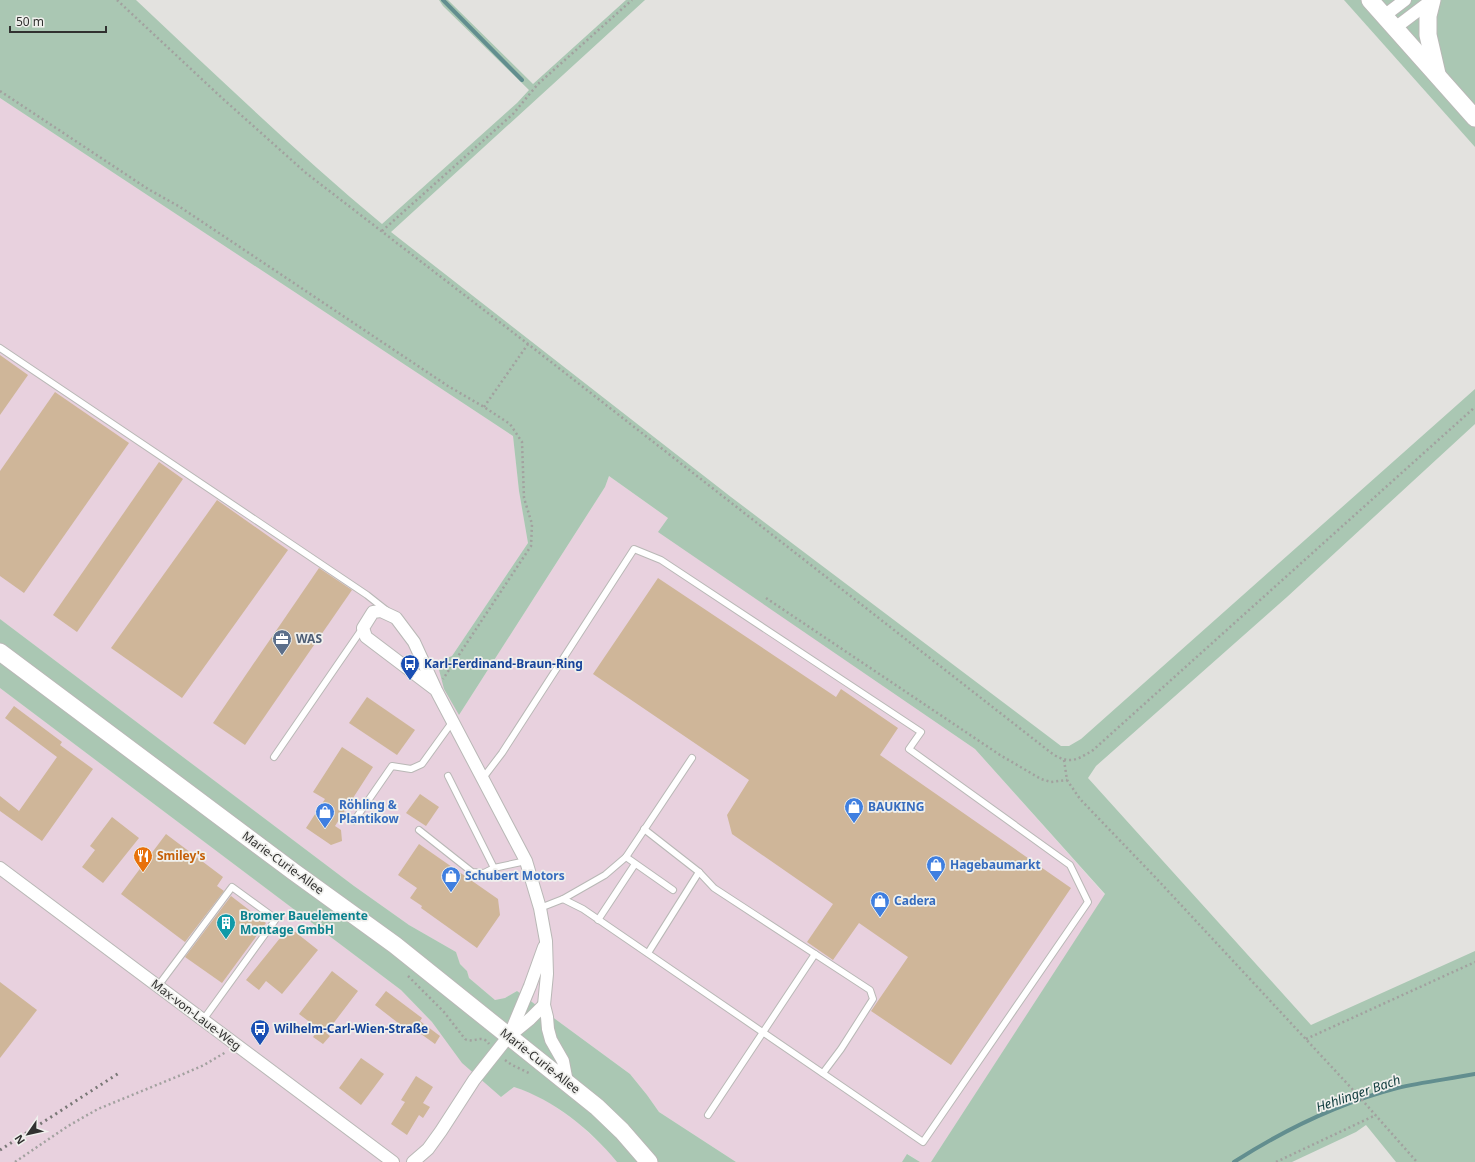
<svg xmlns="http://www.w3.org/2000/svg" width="1475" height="1162" viewBox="0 0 1475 1162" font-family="'Noto Sans',sans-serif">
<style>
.industrial{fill:#e8d1de}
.green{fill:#aac7b3}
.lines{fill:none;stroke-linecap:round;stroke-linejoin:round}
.stream{stroke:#628e8f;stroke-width:4}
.building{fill:#cfb699}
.lane-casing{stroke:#b9b8b6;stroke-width:8}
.street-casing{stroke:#b9b8b6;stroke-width:14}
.secondary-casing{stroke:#b9b8b6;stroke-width:19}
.path{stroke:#a2a19f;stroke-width:2.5;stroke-dasharray:2 3;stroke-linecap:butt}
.lane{stroke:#fff;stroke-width:6}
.street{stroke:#fff;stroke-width:12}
.secondary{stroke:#fff;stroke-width:17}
.rail{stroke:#797876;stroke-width:3;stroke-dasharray:2 4;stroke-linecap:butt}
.labels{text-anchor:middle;stroke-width:3.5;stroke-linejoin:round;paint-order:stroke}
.service-label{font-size:12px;font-weight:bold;fill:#4e5e75;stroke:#f0f0ed;text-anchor:start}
.transit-label{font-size:12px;font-weight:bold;fill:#164399;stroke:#f0f0ed;text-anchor:start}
.shop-label{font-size:12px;font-weight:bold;fill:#366cbe;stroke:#f0f0ed;text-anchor:start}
.food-label{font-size:12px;font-weight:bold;fill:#c56008;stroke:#f0f0ed;text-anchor:start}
.street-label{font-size:12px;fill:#313130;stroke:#f0f0ed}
.culture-label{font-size:12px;font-weight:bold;fill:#0d838f;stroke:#f0f0ed;text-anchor:start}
.water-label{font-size:13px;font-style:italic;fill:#0e3b3c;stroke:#f0f0ed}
</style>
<rect width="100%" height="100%" fill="#e3e2df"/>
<g class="industrial">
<polygon points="0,98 513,436 519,491 528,543 452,656 459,715 605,487 609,476 668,518 659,532 975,749 1105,895 931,1162 920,1162 908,1154 902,1162 736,1162 659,1112 647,1095 630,1074 517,991 505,998 495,1000 469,978 467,971 460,964 456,952 409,925 354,886 0,619"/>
<polygon points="0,688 401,990 432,1022 446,1040 501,1097 514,1087 529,1092 550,1103 577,1122 607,1150 617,1162 0,1162"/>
</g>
<g class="green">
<path d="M0 0H136C217 76 297 153 382 224L517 103 529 90 443 6 439 0H448L533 84 626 0H645L391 232 731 497 1061 746H1069L1081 739 1475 389V424L1287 597 1096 766 1088 778 1311 1025 1475 951V1162H1396L1366 1125 1356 1132 1292 1162H931L1105 894 975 749 658 532 668 518 609 476 605 487 459 715 444 689 437 662 452 656 528 543 519 491 513 436 0 98Z"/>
<polygon points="1344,0 1475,0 1475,147"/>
<path d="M0 619 354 886 409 925 456 952 460 964 467 971 469 978 495 1000 505 998 517 991 630 1074 647 1095 659 1112 736 1162H617C590 1129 554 1100 514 1087L501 1097 462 1063 432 1022 401 990 0 688Z"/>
<polygon points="907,1154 920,1162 902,1162"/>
</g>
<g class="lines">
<g class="stream">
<polyline points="443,0 522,80"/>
<path d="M1234 1162C1284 1130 1339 1103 1397 1088 1423 1082 1449 1079 1475 1074"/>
</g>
</g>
<g class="building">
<polygon points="0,355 28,375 0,415"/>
<polygon points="55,392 129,443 24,593 0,576 0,471"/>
<polygon points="159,462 183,479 77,632 53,615"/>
<polygon points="217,500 288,550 182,698 111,648"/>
<polygon points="319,568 352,590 245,745 213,723"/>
<polygon points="658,578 836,697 841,689 898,728 880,755 1071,888 951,1065 871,1011 908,957 859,923 833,960 807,942 833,904 732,834 727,815 749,780 593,674"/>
<polygon points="367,697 415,730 397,755 349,723"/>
<polygon points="14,706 62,742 60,745 93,769 42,841 0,811 0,796 19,811 57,757 5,718"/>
<polygon points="342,747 373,767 335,826 341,830 342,841 331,845 306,828 325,799 313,792"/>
<polygon points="420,794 439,807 426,826 406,813"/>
<polygon points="112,817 139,838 103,883 82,867 95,850 90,846"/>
<polygon points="166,834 223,877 217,886 224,891 185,942 121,894"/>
<polygon points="419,844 498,899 500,915 477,948 421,908 422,906 410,898 417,888 398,875"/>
<polygon points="231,896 266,923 222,983 185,957"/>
<polygon points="289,927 318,950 282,994 266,981 259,990 246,980"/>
<polygon points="332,971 358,991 326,1033 330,1036 323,1044 313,1037 319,1029 299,1014"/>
<polygon points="0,982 37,1010 0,1058"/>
<polygon points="386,991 422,1018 420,1021 440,1036 435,1044 414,1029 411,1033 375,1005"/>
<polygon points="361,1058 384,1074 361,1105 339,1088"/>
<polygon points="416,1076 433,1087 423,1103 430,1107 423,1118 419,1115 407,1135 391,1124 405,1102 401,1100"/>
</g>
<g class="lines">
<defs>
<g id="lane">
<polyline points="0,348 367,595 386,610"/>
<polyline points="274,757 362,629"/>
<polyline points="448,776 494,868"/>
<polyline points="483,778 502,753 634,549 661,560 921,732 909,749 1070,865 1088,902 923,1142 583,909 563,899 540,908"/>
<polyline points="354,821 392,766 411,769 422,764 453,721"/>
<polyline points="644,829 699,872 714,888 870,990 873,999 841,1049 823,1073"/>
<polyline points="419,830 472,872 484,873 494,868 526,861"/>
<polyline points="626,857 673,890"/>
<polyline points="563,899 605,875 626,857 692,758"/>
<polyline points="598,920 635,864"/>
<polyline points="648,953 699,872"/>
<polyline points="158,986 232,887 276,919 203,1020"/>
<polyline points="708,1115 815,954"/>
</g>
<g id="street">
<polyline points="1384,16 1405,0"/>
<polyline points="1395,28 1432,0"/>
<polyline points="436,690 366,637 363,628 373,612 381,611 396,618 414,642 436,690 526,861 540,908 546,941 547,974 544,1005 547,1017 548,1029 551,1040 563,1061 567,1082"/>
<polyline points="0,868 393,1162"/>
<polyline points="510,1034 530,986 544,947"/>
<polyline points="413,1162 428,1149 441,1131 474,1080 508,1037 530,1019 544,1005"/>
</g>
<g id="secondary">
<polyline points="1370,0 1475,118"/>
<polyline points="1432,0 1428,16 1428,35 1437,74"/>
<polyline points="0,652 294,872 395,945 597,1107 622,1131 649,1162"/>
</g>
</defs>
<use href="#lane" class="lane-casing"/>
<use href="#street" class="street-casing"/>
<use href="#secondary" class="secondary-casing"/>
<g class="path">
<path d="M117 0 222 98 306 173 528 344 1054 755C1071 764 1076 760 1092 751L1475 407"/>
<polyline points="0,91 148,189 180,207 448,386 484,407 510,424 522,442 524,498 532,524 531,546 443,679"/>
<polyline points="382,231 513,114 538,84 632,0"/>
<polyline points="484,407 528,344"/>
<polyline points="766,598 1000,755 1041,779 1051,782 1067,780"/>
<polyline points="1064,760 1067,780 1080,799 1155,877 1355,1092 1417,1162"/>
<path d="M408 976 444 1012 465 1039C475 1044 481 1033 489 1044"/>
<polyline points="1306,1039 1475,962"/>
<polyline points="505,1060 512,1065 531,1074"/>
<polyline points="15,1162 68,1126 98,1109 181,1075 204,1065 226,1052"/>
<polyline points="1276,1162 1376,1115"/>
</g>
<use href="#lane" class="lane"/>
<use href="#street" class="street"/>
<use href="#secondary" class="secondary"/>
<polyline class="rail" points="0,1150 119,1073"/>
</g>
<defs>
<symbol id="office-pin" viewBox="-11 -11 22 30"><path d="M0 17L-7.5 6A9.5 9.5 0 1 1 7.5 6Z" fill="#5c6f8a" stroke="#f0f0ed"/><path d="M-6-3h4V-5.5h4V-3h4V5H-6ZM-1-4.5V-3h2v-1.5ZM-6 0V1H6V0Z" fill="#fff"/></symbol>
<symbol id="bus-pin" viewBox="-11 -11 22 30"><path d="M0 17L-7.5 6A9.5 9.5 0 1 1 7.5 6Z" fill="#1a4fb4" stroke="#f0f0ed"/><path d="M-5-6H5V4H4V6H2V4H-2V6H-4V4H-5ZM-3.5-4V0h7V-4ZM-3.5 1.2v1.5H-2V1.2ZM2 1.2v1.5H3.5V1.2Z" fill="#fff"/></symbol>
<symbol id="shop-pin" viewBox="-11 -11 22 30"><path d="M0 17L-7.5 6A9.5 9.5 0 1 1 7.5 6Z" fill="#3f7fe0" stroke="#f0f0ed"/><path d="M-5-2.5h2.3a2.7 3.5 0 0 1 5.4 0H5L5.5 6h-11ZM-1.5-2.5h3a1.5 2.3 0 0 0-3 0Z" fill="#fff"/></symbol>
<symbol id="restaurant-pin" viewBox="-11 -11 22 30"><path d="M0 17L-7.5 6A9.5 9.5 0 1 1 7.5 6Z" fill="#e8710a" stroke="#f0f0ed"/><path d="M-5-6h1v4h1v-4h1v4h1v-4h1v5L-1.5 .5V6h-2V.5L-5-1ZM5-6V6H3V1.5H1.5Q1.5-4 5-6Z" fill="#fff"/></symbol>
<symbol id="building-pin" viewBox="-11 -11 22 30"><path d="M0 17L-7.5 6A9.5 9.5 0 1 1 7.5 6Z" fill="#0f9aa8" stroke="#f0f0ed"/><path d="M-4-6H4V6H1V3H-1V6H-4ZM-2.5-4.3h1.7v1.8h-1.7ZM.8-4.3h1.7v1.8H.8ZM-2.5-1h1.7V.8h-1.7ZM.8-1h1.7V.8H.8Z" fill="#fff"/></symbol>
</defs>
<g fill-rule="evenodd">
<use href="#office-pin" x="271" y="628" width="22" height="30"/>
<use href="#bus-pin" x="399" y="653" width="22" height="30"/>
<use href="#shop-pin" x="843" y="796" width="22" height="30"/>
<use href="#shop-pin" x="314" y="801" width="22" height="30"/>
<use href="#restaurant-pin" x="132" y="845" width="22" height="30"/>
<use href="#shop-pin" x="925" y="854" width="22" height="30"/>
<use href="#shop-pin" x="440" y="865" width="22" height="30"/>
<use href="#shop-pin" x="869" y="890" width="22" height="30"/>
<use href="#building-pin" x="215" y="912" width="22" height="30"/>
<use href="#bus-pin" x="249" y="1018" width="22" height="30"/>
</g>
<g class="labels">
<g class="service-label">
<text x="296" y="643">WAS</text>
</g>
<g class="transit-label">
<text x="424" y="668">Karl-Ferdinand-Braun-Ring</text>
<text x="274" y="1033">Wilhelm-Carl-Wien-Straße</text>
</g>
<g class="shop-label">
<text x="339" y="809">Röhling &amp;<tspan x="339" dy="14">Plantikow</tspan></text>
<text x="868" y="811">BAUKING</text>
<text x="950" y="869">Hagebaumarkt</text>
<text x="465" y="880">Schubert Motors</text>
<text x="894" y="905">Cadera</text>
</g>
<g class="food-label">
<text x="157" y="860">Smiley's</text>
</g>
<g class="street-label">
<text transform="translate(283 863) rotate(36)" y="4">Marie-Curie-Allee</text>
<text transform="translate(196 1015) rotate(37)" y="4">Max-von-Laue-Weg</text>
<text transform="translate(540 1061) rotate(38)" y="4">Marie-Curie-Allee</text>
</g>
<g class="culture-label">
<text x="240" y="920">Bromer Bauelemente<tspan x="240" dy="14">Montage GmbH</tspan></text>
</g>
<g class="water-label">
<text transform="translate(1358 1093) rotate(-19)" y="5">Hehlinger Bach</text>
</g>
</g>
<g transform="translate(28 1134) rotate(236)" stroke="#f0f0ed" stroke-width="3" paint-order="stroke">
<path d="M0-3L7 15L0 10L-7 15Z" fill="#313130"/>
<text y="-6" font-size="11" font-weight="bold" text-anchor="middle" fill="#313130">N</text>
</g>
<path d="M10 26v6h96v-6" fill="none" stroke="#313130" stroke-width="2"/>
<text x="16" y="26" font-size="12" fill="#313130" stroke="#f0f0ed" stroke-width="3" paint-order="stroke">50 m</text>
</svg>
